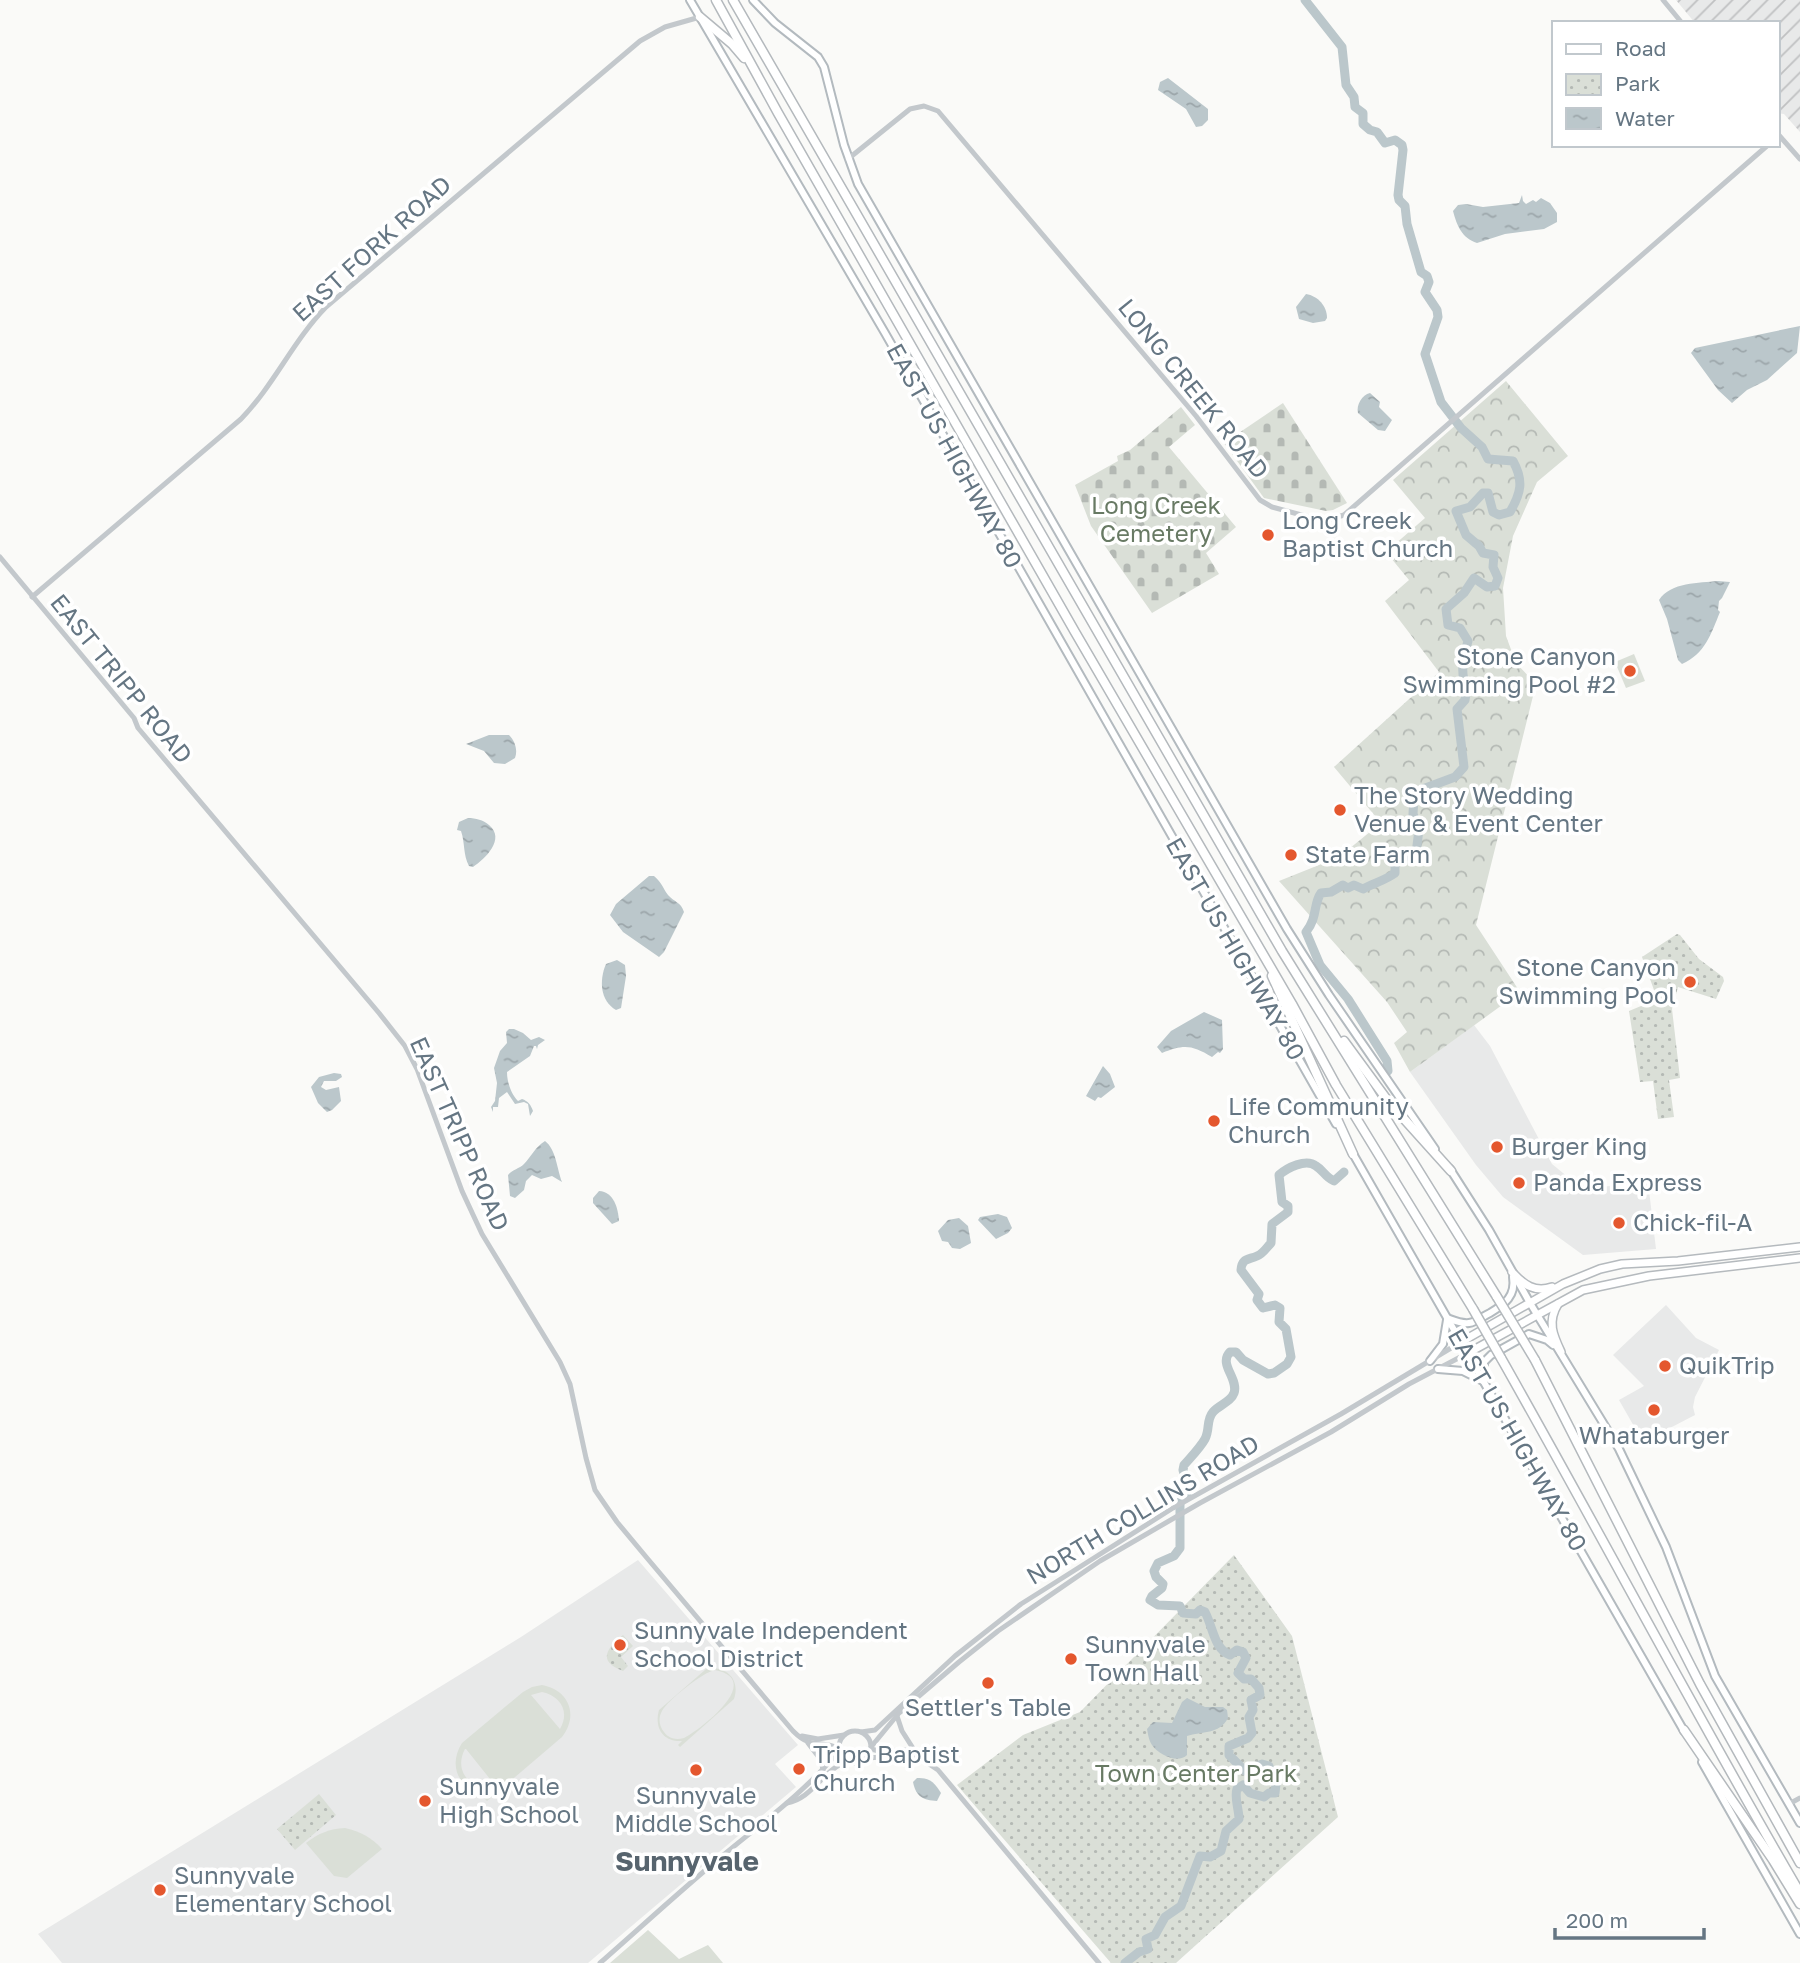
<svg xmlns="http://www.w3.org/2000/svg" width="1800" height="1963" viewBox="0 0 1800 1963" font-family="'Golos Text',sans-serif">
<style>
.built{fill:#e8e9e9}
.industrial{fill:url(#industrial-furrows)}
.green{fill:#dadfd7;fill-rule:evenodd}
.forest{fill:url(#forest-crowns)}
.cemetery{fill:url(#cemetery-stones)}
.park{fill:url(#park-dots)}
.water{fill:url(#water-ripples)}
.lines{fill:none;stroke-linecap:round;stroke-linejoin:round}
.river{stroke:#bbc7cb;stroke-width:9}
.secondary-casing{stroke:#b3babf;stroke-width:10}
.primary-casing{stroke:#b5babe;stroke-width:10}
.motorway-casing{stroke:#b4b9bd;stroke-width:11}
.tertiary{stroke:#c3c8cc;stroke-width:5}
.secondary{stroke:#fff;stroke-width:6}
.primary{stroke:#fff;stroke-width:7}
.motorway{stroke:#fff;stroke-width:8}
.motorway-bridge-casing{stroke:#b4b9bd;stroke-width:11;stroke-linecap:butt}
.motorway-bridge{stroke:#fff;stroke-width:8}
.poi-dot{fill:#e4572e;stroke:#fff;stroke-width:2.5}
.labels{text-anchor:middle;stroke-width:7;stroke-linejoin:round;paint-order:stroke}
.street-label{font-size:24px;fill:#657683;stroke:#fff}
.park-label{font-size:24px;fill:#687a64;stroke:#fff}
.poi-label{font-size:24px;fill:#657683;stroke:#fff;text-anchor:start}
.quarter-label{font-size:28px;font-weight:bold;fill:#57646e;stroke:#fff}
</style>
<defs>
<pattern id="industrial-furrows" width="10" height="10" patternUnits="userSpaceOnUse" patternTransform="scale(1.75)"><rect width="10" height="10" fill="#e8e9e9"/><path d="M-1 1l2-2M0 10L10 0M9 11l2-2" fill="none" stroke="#c0c1c2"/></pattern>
<pattern id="forest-crowns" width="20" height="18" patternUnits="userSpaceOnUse" patternTransform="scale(1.75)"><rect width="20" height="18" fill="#dadfd7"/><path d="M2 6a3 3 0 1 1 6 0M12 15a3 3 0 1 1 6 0" fill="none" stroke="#b4b9b4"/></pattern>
<pattern id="cemetery-stones" width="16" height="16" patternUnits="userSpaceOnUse" patternTransform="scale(1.75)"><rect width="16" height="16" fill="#dadfd7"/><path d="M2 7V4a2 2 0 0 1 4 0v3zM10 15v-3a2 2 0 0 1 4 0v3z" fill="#b4b9b4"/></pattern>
<pattern id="park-dots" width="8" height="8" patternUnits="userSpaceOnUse" patternTransform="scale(1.75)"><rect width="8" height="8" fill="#dadfd7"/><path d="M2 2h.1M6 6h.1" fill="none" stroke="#b4b9b4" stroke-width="1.8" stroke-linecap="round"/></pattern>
<pattern id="water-ripples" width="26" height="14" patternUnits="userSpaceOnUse" patternTransform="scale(1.75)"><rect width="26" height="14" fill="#bbc7cb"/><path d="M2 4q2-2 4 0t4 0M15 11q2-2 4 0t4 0" fill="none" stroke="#9ca6aa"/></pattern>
</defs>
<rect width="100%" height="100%" fill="#fafaf8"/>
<g class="built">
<polygon points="1474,1025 1490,1046 1552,1164 1574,1182 1591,1188 1648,1182 1656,1249 1583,1255 1503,1197 1476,1165 1410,1072"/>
<polygon points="1666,1305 1696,1338 1719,1350 1695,1397 1693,1407 1695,1415 1643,1442 1619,1400 1644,1386 1613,1355"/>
<polygon points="638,1560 798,1745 775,1764 796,1787 588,1963 62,1963 38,1934 521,1637"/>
</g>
<polygon class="industrial" points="1676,0 1800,0 1800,132 1784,114 1777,113 1777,23 1695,23"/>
<g class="green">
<polygon points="1634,654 1645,681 1626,688 1615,662"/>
<path d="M713 1663 715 1665 711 1668C729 1668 740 1681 734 1699L680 1747 678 1745 682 1741C663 1742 654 1728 659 1710ZM715 1670C765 1680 701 1729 684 1738 676 1740 669 1739 664 1732 659 1726 658 1718 662 1711 668 1700 703 1672 715 1670Z"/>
<path d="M542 1685C569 1690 579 1715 562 1737L487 1801 482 1796 483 1794C458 1788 448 1765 462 1743L523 1692 532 1687ZM542 1692C561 1696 570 1712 560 1729L531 1695ZM465 1749H466L494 1784C471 1792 453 1771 465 1749Z"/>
<path d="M345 1828C361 1832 371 1837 382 1849L347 1878 334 1876 306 1843C319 1833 329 1829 345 1828Z"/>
<polygon points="648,1930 679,1959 708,1945 723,1963 610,1963"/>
</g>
<polygon class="forest" points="1506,381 1568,456 1537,482 1513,536 1503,588 1506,636 1516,663 1536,684 1476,925 1520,992 1410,1072 1394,1043 1407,1032 1387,1002 1279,881 1339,857 1381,823 1334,767 1439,672 1385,601 1409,580 1386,552 1425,518 1393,480"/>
<g class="cemetery">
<polygon points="1283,403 1347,503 1333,510 1326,511 1264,498 1224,443"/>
<polygon points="1181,407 1195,425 1169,447 1236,527 1206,553 1219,574 1152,613 1091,526 1075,485 1118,461 1117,456 1130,450"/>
</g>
<g class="park">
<polygon points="1677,934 1680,935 1699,959 1723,977 1724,981 1716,999 1678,987 1672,1009 1680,1078 1669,1080 1674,1117 1658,1119 1653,1081 1640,1082 1629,1011 1653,1001 1654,990 1642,957"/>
<polygon points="1234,1555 1292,1636 1338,1817 1176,1963 1111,1963 957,1785 1023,1735 1080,1712"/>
<path d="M623 1635 633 1646 621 1657 628 1666 623 1671C596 1661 608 1647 623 1635Z"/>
<polygon points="319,1794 336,1815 295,1850 277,1829"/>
</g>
<g class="water">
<polygon points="1168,78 1208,109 1208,120 1202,126 1196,127 1186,109 1158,90 1160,82"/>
<path d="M1522 195 1523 201 1526 204 1533 200 1536 202 1541 198 1550 203 1557 213V222L1544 229 1505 234 1477 243C1462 238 1457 226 1453 211L1458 205 1466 204 1483 207 1519 203Z"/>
<path d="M1306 294C1318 296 1327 306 1327 318L1325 321 1313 323 1299 319 1296 307Z"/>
<polygon points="1800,326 1797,353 1767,380 1747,390 1732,403 1718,390 1691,353 1695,348"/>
<path d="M1370 393 1380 402 1379 407 1392 420 1385 431 1378 430 1358 413C1356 405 1362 395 1370 393Z"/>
<path d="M1718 581 1730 582 1722 598 1719 601 1718 610 1720 612C1711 634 1705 654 1682 664L1678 660 1667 619 1659 600C1671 582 1699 583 1718 581Z"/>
<path d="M489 735H509C515 741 518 750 515 758L505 764 494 763 484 751 466 744Z"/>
<path d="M468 818C476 818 483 820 489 825 506 839 485 859 473 867L469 866C463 855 465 842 461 831L457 830 459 822Z"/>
<path d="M649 876H654C663 884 662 887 668 895 674 902 681 902 684 912L664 952 659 957 623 932 610 915 616 904Z"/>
<path d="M617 960 625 965 626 976 621 1008 616 1010C600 1001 599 980 606 964Z"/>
<path d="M1204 1012 1222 1020 1223 1049 1220 1053 1218 1052 1212 1057C1192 1045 1184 1044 1162 1053L1157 1047 1171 1031Z"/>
<path d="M514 1029 523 1033 531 1040 539 1037 545 1040 538 1045 537 1049 536 1046H534L530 1056 507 1072C507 1082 511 1094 518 1101L522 1099C528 1101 531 1105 533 1111L530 1116 528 1104 524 1102 515 1104 507 1092 499 1098 498 1107H493V1112L491 1107 495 1101 497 1083 494 1068 500 1051 507 1043 506 1032 509 1029Z"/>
<polygon points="1103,1066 1110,1074 1115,1087 1101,1098 1098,1097 1095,1101 1086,1096"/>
<polygon points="334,1073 341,1074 342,1077 336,1081 324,1081 321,1087 326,1090 339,1087 341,1101 332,1110 327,1112 318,1103 311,1087 319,1077"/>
<path d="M545 1141C556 1149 557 1169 562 1182L552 1176 541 1179 532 1175 526 1181 524 1190 515 1198 510 1196 508 1175C513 1169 519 1169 524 1164 531 1157 535 1147 545 1141Z"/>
<path d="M599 1191C614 1192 618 1208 619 1221L612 1224 593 1203V1198Z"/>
<polygon points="998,1214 1007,1217 1012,1228 1008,1233 996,1239 978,1220 980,1217"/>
<polygon points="959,1218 968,1226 971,1243 960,1249 952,1248 948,1242 942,1241 938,1231 948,1220"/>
<path d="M1187 1698 1205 1707H1223L1227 1710 1228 1718C1219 1735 1202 1731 1187 1736V1755C1178 1764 1159 1755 1152 1745 1149 1741 1148 1734 1147 1729L1153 1722 1172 1723 1182 1702Z"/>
<path d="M917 1778C929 1777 935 1783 941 1793L937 1801C923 1800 916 1797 913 1782Z"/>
</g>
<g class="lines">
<g class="river">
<path d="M1305 0 1342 47 1346 85 1354 97 1355 107 1363 113V124L1370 130 1377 132 1385 143 1395 140 1402 145 1403 150 1398 195 1399 200 1405 206 1407 224 1421 272 1427 276 1429 282 1425 292 1437 310 1438 317 1425 354 1441 402 1461 428 1482 447 1488 459 1513 461C1524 481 1521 493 1510 512L1499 515 1493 512 1488 493H1483L1470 507 1456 511 1466 535 1479 546 1483 553 1494 555 1493 567 1498 578 1495 586 1487 587 1474 578 1464 593 1446 609 1448 625 1460 628 1468 641C1464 656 1459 673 1467 687L1465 700 1457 709 1464 767 1455 777 1420 790 1414 797 1413 814 1419 829 1416 854C1407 854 1402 859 1395 864V873C1386 880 1374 883 1363 889L1354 885 1348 888 1343 885 1331 892 1321 893C1313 904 1318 917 1306 932L1320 965 1348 999 1387 1061 1388 1071"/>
<path d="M1125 1963 1139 1952 1148 1949 1146 1939 1155 1935 1165 1917 1181 1906 1200 1856 1210 1857 1221 1851 1226 1831 1239 1819C1239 1809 1234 1798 1237 1789L1243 1785 1250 1793 1264 1797 1269 1793H1275L1276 1784 1271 1778 1269 1766 1262 1764 1258 1766 1257 1770 1245 1771 1229 1755V1746L1248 1738 1252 1733 1249 1717 1253 1710 1251 1700 1260 1695 1259 1688 1251 1679H1244L1238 1673 1246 1658 1243 1652 1237 1650 1230 1655C1214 1649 1213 1627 1205 1612L1200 1610 1196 1614 1183 1613 1180 1606 1158 1605 1150 1600 1152 1596 1162 1588 1163 1584 1156 1577 1154 1571 1158 1563 1174 1556 1180 1548V1502L1187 1494 1188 1488 1183 1470 1184 1465C1191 1457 1200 1448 1205 1439 1210 1430 1206 1420 1213 1412 1219 1405 1231 1402 1234 1393 1239 1379 1218 1364 1230 1352H1236L1243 1360 1268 1374 1274 1373 1287 1364 1291 1357 1286 1329 1279 1322 1280 1308 1275 1305 1263 1308 1257 1300 1259 1294 1241 1270C1242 1258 1248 1260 1257 1256 1263 1254 1267 1247 1271 1243L1272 1224 1288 1212V1206L1282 1202 1279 1175C1287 1168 1306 1158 1316 1166 1323 1170 1325 1177 1334 1181L1344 1172"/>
</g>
<defs>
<g id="secondary">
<polyline points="690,0 885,333 1336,1124"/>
<polyline points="753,0 775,23 818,57 824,67 844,145 858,184 1287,929 1329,995 1435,1149"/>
<polyline points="1352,1152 1684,1731"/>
<polyline points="1450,1169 1489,1230 1530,1303 1619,1449 1666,1547 1715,1676 1800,1823"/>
<path d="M1447 1318C1455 1321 1461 1324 1469 1323 1477 1322 1483 1316 1490 1313 1505 1304 1516 1296 1513 1277"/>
<polyline points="1430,1361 1443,1344 1447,1320"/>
<polyline points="1438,1369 1463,1371 1483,1381"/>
<polyline points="1484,1380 1484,1362 1491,1355 1529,1334 1547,1340 1553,1345"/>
<polyline points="1702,1762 1800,1934"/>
</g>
<g id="primary">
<path d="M1512 1272C1524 1285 1535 1293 1552 1287"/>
<path d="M1558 1304C1547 1322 1553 1335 1561 1352"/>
<polyline points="1461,1342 1563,1284 1600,1269 1622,1264 1678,1261 1800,1247"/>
<polyline points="1468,1353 1583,1290 1649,1276 1800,1258"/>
</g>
<g id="motorway">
<polyline points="716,0 778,113 1075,632 1292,1004 1336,1085 1473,1309"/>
<polyline points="733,0 1282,951 1497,1297"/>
<polyline points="700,17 732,44 744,58"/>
<polyline points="1272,976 1353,1154"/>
<polyline points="1344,1041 1388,1101 1451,1171"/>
<path d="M1501 1358C1602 1536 1697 1717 1800 1893"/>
<polyline points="1535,1360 1700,1684 1800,1863"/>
<polyline points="1684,1730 1773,1860 1800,1904"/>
</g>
</defs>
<use href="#secondary" class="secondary-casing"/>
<use href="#primary" class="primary-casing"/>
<use href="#motorway" class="motorway-casing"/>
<g class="tertiary">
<polyline points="1663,0 1682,23"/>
<polyline points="1777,133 1800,159"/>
<polyline points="848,159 910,109 924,106 938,111 1196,416 1260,500 1272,507 1324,521 1344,515 1768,145"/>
<path d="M0 557 134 718 138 728 379 1013 405 1046 417 1069 462 1191 482 1234 560 1362 570 1384 586 1458 595 1490 617 1522 647 1558 793 1731C813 1751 819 1738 840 1749"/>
<path d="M32 597 241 419C274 385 293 341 326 307L640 41 665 27 700 17"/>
<polyline points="897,1716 902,1731 916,1753"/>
<circle cx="855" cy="1747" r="16"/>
<polyline points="861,1732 875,1730 955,1656 1021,1604 1056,1582 1173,1508 1341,1414 1461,1342"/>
<polyline points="802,1736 818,1739 844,1735"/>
<polyline points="808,1743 821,1760 823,1770"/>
<polyline points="871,1747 899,1713 959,1662 998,1631 1100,1561 1200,1503 1331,1432 1409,1384 1468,1353"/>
<polyline points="871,1749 879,1751 908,1750 938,1770 1099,1963"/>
<polyline points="866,1758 918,1755"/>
<path d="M787 1803C814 1798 823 1768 849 1761"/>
<polyline points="1789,1804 1800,1798"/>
<path d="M600 1963C640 1928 680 1891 721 1857 762 1823 806 1791 840 1750"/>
</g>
<use href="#secondary" class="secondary"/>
<use href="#primary" class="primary"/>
<use href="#motorway" class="motorway"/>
<defs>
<g id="motorway-bridge">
<polyline points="1497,1297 1535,1360"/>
<polyline points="1473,1309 1501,1358"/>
</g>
</defs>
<use href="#motorway-bridge" class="motorway-bridge-casing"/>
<use href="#motorway-bridge" class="motorway-bridge"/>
</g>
<g class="poi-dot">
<circle cx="1268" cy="535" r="7"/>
<circle cx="1630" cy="671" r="7"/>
<circle cx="1340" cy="810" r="7"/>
<circle cx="1291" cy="855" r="7"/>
<circle cx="1690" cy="982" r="7"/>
<circle cx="1214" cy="1121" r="7"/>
<circle cx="1497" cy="1147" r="7"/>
<circle cx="1519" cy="1183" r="7"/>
<circle cx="1619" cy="1223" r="7"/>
<circle cx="1665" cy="1366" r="7"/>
<circle cx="1654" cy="1410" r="7"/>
<circle cx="620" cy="1645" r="7"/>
<circle cx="1071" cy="1659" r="7"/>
<circle cx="988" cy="1683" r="7"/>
<circle cx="799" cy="1769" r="7"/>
<circle cx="696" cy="1770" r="7"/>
<circle cx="425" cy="1801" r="7"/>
<circle cx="160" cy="1890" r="7"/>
</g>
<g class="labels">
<g class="street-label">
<text transform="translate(372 249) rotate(-42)" y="8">EAST FORK ROAD</text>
<text transform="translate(1193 389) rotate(51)" y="8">LONG CREEK ROAD</text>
<text transform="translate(954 456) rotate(61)" y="8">EAST US HIGHWAY 80</text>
<text transform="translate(121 679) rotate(51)" y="8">EAST TRIPP ROAD</text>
<text transform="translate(1235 949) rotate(60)" y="8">EAST US HIGHWAY 80</text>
<text transform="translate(459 1134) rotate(66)" y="8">EAST TRIPP ROAD</text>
<text transform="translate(1517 1440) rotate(60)" y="8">EAST US HIGHWAY 80</text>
<text transform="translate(1143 1510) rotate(-31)" y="8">NORTH COLLINS ROAD</text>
</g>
<g class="park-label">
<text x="1156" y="514">Long Creek<tspan x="1156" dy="28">Cemetery</tspan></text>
<text x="1196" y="1782">Town Center Park</text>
</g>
<g class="poi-label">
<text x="1282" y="529">Long Creek<tspan x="1282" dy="28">Baptist Church</tspan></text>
<text x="1616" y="665" text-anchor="end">Stone Canyon<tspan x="1616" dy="28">Swimming Pool #2</tspan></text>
<text x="1354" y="804">The Story Wedding<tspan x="1354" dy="28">Venue &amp; Event Center</tspan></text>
<text x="1305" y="863">State Farm</text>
<text x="1676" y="976" text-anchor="end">Stone Canyon<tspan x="1676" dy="28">Swimming Pool</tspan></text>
<text x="1228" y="1115">Life Community<tspan x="1228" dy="28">Church</tspan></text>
<text x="1511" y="1155">Burger King</text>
<text x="1533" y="1191">Panda Express</text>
<text x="1633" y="1231">Chick-fil-A</text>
<text x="1679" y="1374">QuikTrip</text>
<text x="1654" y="1444" text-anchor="middle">Whataburger</text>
<text x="634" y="1639">Sunnyvale Independent<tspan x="634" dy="28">School District</tspan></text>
<text x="1085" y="1653">Sunnyvale<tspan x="1085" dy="28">Town Hall</tspan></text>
<text x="988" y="1716" text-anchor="middle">Settler's Table</text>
<text x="813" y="1763">Tripp Baptist<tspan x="813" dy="28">Church</tspan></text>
<text x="439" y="1795">Sunnyvale<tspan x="439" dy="28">High School</tspan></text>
<text x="696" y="1804" text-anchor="middle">Sunnyvale<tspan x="696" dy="28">Middle School</tspan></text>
<text x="174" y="1884">Sunnyvale<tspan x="174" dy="28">Elementary School</tspan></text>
</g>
<g class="quarter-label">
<text x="687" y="1871">Sunnyvale</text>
</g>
</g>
<rect x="1552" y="21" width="228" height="126" fill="#ffffff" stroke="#c1c8cd" stroke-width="2"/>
<rect x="1566" y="44" width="35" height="10" fill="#ffffff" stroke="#c1c8cd" stroke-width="2"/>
<text x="1615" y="56" font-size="21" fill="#657683">Road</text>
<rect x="1566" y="74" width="35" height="21" fill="url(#park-dots)" stroke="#c1c8cd" stroke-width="2"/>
<text x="1615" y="91" font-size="21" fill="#657683">Park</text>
<rect x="1566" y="108" width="35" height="21" fill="url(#water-ripples)" stroke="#c1c8cd" stroke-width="2"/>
<text x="1615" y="126" font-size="21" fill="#657683">Water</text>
<path d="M1555 1928v10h149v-10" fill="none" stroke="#657683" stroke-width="3.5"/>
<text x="1566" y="1928" font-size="21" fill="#657683" stroke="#ffffff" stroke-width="5" paint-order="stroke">200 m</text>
</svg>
